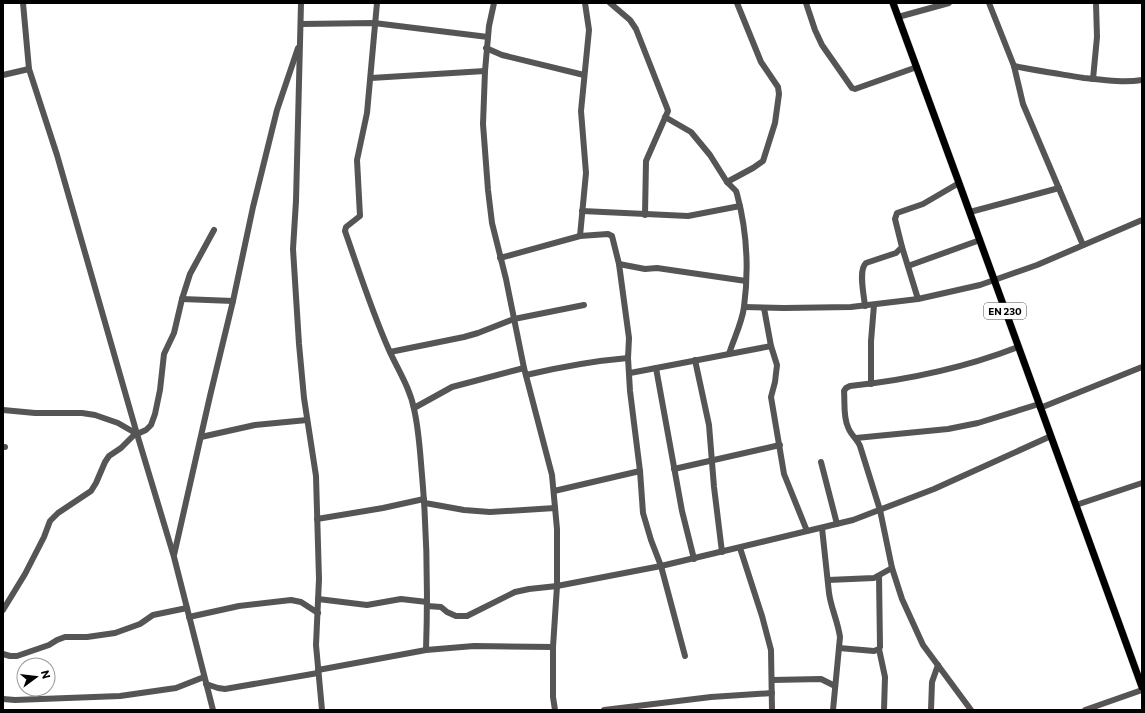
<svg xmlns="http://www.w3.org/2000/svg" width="1145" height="713" viewBox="0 0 1145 713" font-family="Commissioner,sans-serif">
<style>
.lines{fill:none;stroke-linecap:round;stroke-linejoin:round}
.major-casing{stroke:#dbdbdb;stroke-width:8}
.minor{stroke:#555;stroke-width:6}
.major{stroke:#000;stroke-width:7}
.labels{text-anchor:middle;stroke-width:3;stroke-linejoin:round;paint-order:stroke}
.shield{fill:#fff;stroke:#4c4c4c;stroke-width:1}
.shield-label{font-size:10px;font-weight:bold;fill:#000}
</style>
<rect width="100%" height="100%" fill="#fff"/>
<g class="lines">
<defs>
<polyline id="major" points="893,3 959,183 1142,687"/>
</defs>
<use href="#major" class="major-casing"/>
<g class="minor">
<polyline points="23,3 29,69 57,155 137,434 174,557 213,710"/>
<polyline points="301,3 296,201 293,249 299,344 304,398 316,476 319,579 316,645 322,710"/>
<path d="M377 3 367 113 357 160 360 216 346 227 345 231C359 271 372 312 389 350 398 370 410 388 414 409 419 430 420 452 422 475 427 533 428 591 426 650"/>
<polyline points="494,3 489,26 485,71 483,124 488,190 492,223 506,279 524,368 552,475 557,529 557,586 553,647 553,697 555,710"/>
<polyline points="610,3 630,20 636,29 667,108 668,111 646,161 645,215"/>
<polyline points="806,3 815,30 822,45 852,88 855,89 917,67"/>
<polyline points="989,3 1014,66 1023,104 1083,245"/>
<polyline points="898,17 949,3"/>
<polyline points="301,24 374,23 488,37"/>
<polyline points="486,48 502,55 584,75"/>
<path d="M1014 66C1037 71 1060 74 1084 78 1103 80 1123 83 1142 80"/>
<polyline points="3,75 29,69"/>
<polyline points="371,78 485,71"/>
<polyline points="1093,79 1097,37 1096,3"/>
<path d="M665 117 691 132 710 155 727 182 736 191 737 194C747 231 749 269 744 307 742 323 734 338 729 354"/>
<polyline points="727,182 753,168 763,161 775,123 779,94 778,87 761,62 737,3"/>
<polyline points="582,211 688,216 740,206"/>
<polyline points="970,212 1059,188"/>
<polyline points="580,236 586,173 581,111 589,30 585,3"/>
<polyline points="902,247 918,299"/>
<polyline points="500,258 580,236 608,234 612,236 619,264 629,338 628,358 630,391 640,471 643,513 651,540 661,566 685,656"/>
<polyline points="619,264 645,269 657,268 746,281"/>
<polyline points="908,266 980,240"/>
<polyline points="182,299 233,301"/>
<path d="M865 306C864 295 858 270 866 263L896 253 902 247 895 219 897 213 923 204 959 183"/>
<polyline points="744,307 784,308 851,307 918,299 980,285 1037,265 1142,220"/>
<polyline points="764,308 771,346 777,365 775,382 771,397 784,474 807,531"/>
<polyline points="390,352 464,337 478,333 514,319 584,305"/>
<polyline points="695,360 709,425 714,487 722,552"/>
<polyline points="656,368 682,511 694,559"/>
<polyline points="630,373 771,346"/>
<path d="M526 375C560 367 593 361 628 358"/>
<polyline points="871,384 871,341 874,305"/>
<polyline points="414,408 452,387 524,368"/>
<polyline points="1040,408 1142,367"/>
<polyline points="3,410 35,413 82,413 95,415 118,423 137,434 146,430 151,425 155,414 160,390 164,354 174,333 182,299 190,274 214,230"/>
<polyline points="201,437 255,425 307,420"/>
<polyline points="856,438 948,429 978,423 1039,404"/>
<polyline points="3,447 5,447"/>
<polyline points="821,462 837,524"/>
<polyline points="674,469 780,445"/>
<polyline points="554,491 640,471"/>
<polyline points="425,503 464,510 490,512 555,508"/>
<polyline points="1076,505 1142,483"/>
<polyline points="317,519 383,508 424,499"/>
<path d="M822 528 829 593C831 608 838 622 840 637L833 710"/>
<polyline points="740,548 762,616 771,650 772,710"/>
<polyline points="174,555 210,396 233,301 253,207 277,110 298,48"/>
<polyline points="828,580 874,578 892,568"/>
<polyline points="318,599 367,605 401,599 427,602"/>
<polyline points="427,606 441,607 447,612 456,616 467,616 515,592 529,589 557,586 661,566 853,520 934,489 1051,436"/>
<polyline points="3,610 25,574 44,537 50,521 58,513 91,491 96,483 105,462 109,456 121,448 135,434"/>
<polyline points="189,617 239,606 291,600 301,602 318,613"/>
<polyline points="839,648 874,651 879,649 880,647 879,576"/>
<polyline points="879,649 885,677 884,710"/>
<polyline points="3,654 10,656 17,656 49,645 57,640 65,637 87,637 115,633 140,624 153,615 187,608"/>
<polyline points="318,670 426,650 474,646 553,647"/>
<polyline points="772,680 821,679 835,686"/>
<polyline points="206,684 218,688 225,689 318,673"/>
<polyline points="3,699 15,700 120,696 176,688 204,677"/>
<polyline points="604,710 711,697 772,693"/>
<polyline points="931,710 932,682 938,665"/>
<path d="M971 710 923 645 902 599 892 568 880 510 860 446C857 439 850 434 848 427 843 417 845 402 844 391L846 388 850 386C907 380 964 368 1018 347"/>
<polyline points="1085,710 1142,690"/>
</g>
<use href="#major" class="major"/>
</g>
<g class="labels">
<rect class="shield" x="984" y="303" width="42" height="16" rx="3"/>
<g class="shield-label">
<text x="1005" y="315">EN 230</text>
</g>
</g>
<rect width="1145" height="713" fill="none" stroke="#000000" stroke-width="8"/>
<g transform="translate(36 677) rotate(75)"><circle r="19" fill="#ffffff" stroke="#999999"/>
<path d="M0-3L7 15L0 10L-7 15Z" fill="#000000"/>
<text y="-6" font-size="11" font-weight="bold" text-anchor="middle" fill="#000000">N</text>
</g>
</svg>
